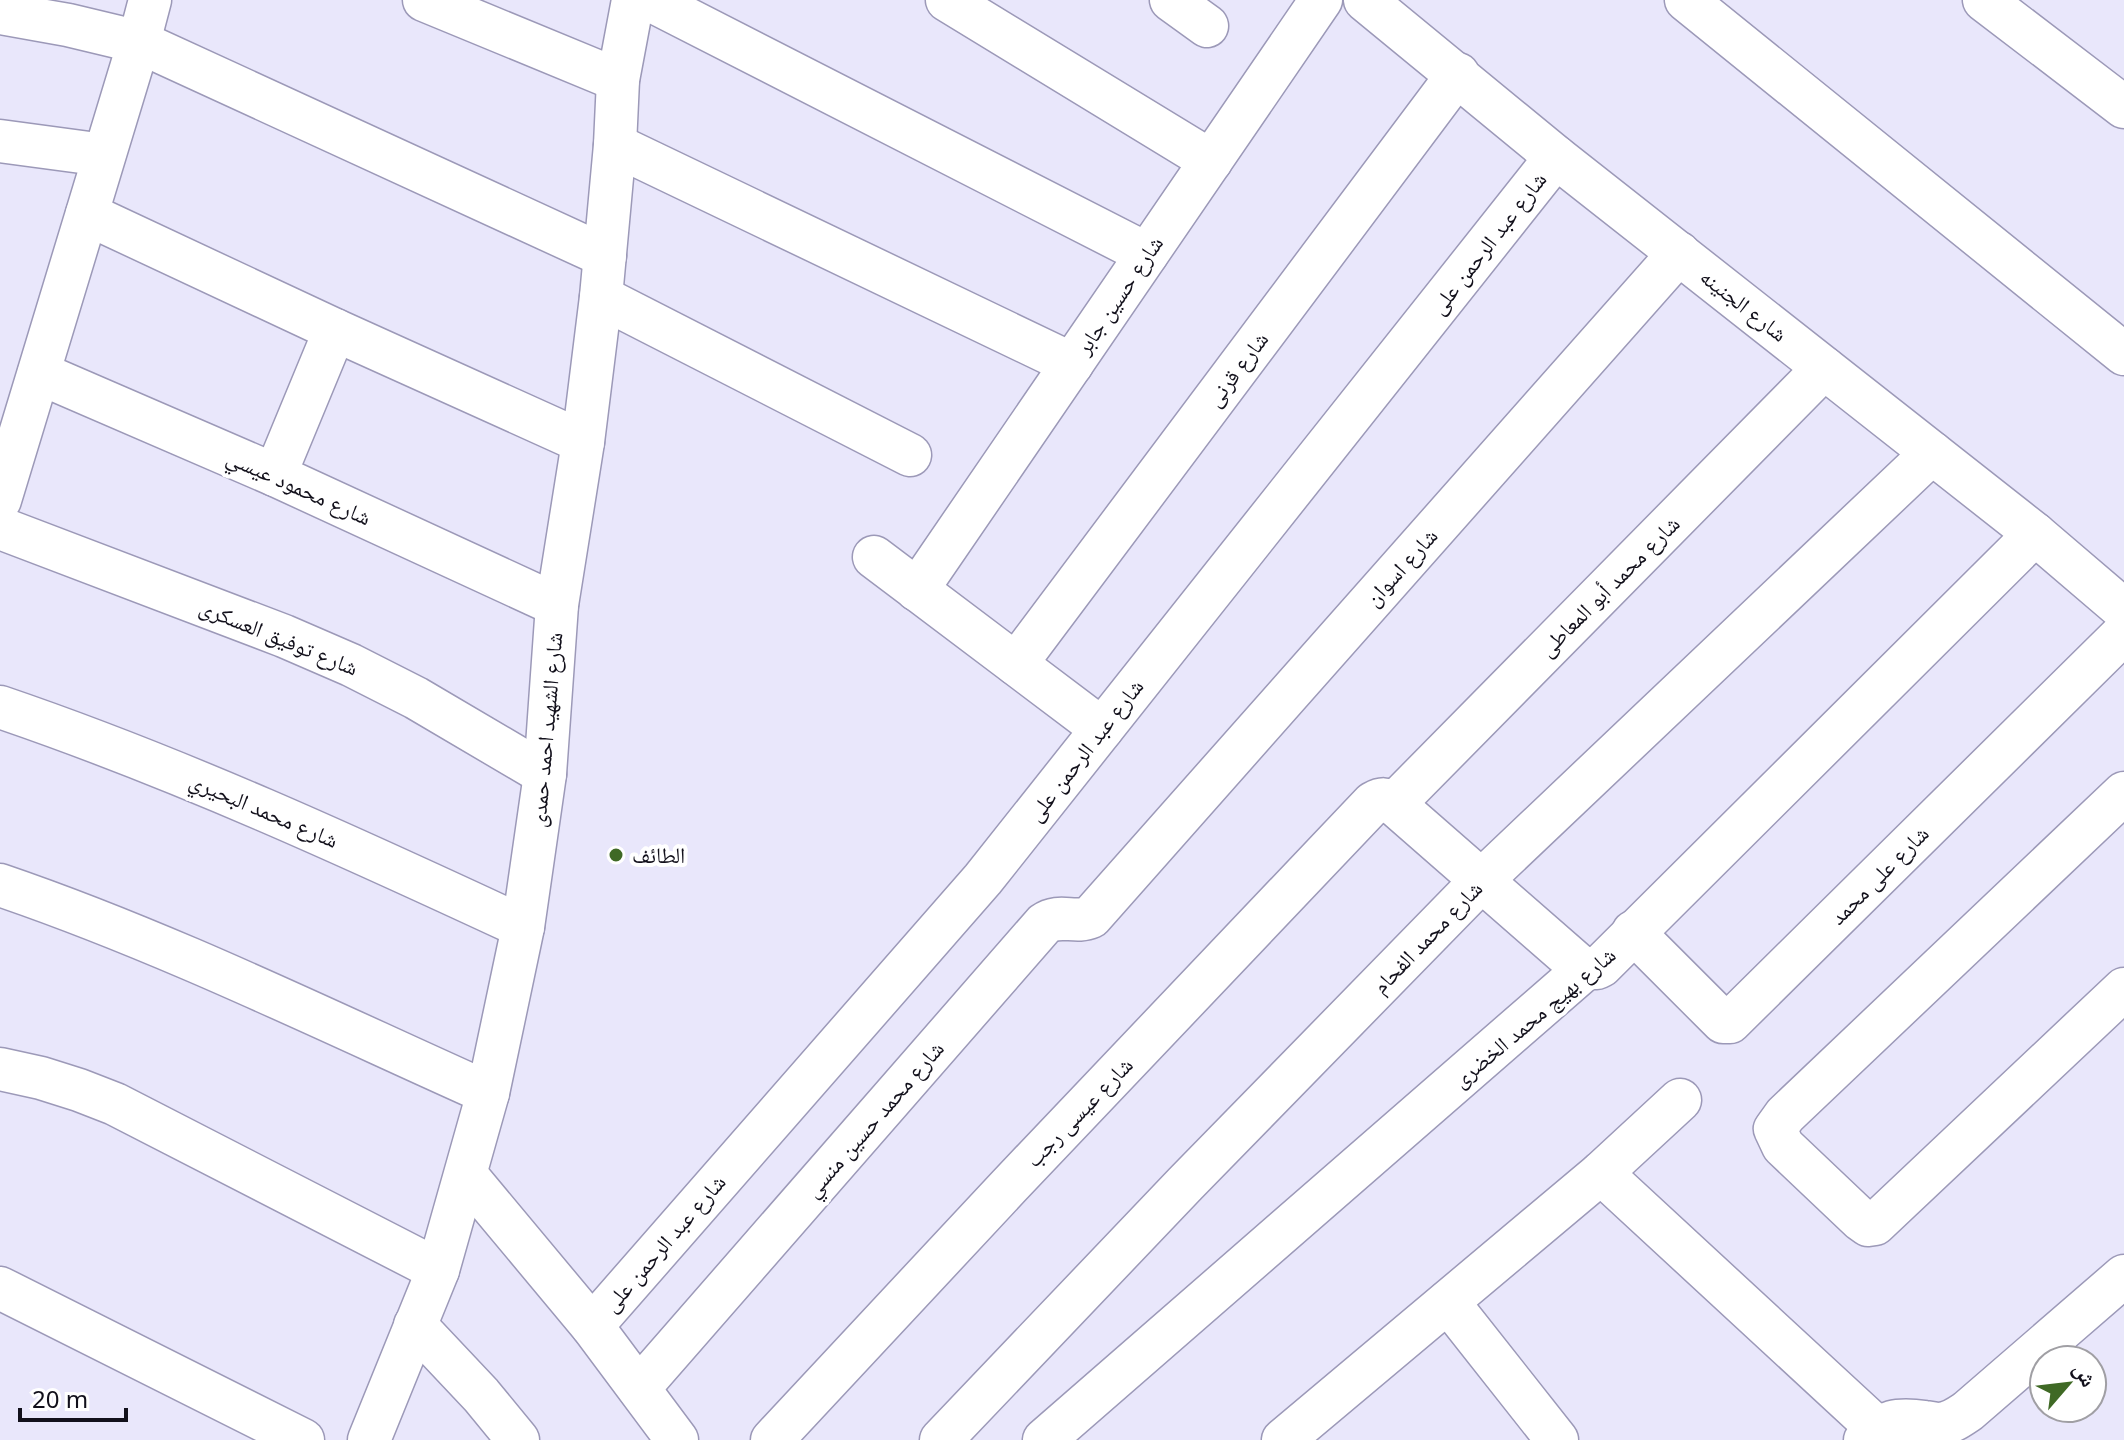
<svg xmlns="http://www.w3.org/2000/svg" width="2124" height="1440" viewBox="0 0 2124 1440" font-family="'Noto Sans','Noto Naskh Arabic',sans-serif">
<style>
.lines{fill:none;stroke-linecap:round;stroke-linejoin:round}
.minor-casing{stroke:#9c99b8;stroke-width:45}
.minor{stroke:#fff;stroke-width:42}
.poi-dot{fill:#3f6925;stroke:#fff;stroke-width:3}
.labels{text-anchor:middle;stroke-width:8;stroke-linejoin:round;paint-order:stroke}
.street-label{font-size:22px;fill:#12101b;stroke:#fff}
.poi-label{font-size:22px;fill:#12101b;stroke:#fff;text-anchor:start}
</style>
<rect width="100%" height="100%" fill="#e9e7fb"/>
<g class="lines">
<defs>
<g id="minor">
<polyline points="424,0 618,80"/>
<polyline points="650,0 1147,254"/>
<polyline points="947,0 1211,161"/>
<polyline points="1171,0 1207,26"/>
<polyline points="1365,0 1556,157 2035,534 2124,610"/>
<polyline points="1686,0 2124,354"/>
<polyline points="1984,0 2124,107"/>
<polyline points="0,13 68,25 139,42 605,256"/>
<polyline points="0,141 104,155"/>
<polyline points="615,145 1072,364"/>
<polyline points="87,214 335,330 583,442"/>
<polyline points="601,297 910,455"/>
<polyline points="39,373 275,475 557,605"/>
<polyline points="275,475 335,330"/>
<polyline points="0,500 139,42 150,0"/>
<polyline points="0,528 284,636 351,665 416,698 545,774"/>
<polyline points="874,557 1102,729"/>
<polyline points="917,590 1321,0"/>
<polyline points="1016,664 1458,74"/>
<path d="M0 707C179 768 351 847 523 927"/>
<polyline points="2124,793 1785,1115 1775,1129 1783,1146 1861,1220 1868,1225 1875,1224 2124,989"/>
<polyline points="1394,804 1824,368"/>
<path d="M0 885C167 942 327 1021 488 1093"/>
<polyline points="1633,932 1723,1022 1730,1022 2124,633"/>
<polyline points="0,1069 41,1078 79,1090 115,1104 438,1270"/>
<polyline points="1601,1173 1877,1428"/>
<polyline points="466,1175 592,1326 677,1440"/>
<polyline points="0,1288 303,1440"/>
<polyline points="1448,1302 1557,1440"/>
<polyline points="415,1325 481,1395 518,1440"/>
<polyline points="592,1326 983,879 1556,157"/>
<path d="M639 1388 1044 924C1059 913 1075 924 1091 917L1679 253"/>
<polyline points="369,1440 438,1270 488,1093 523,927 545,774 557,605 583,442 601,297 615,145 618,80 633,0"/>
<path d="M772 1440 1009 1186 1373 803C1382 798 1386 798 1394 804L1584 970"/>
<polyline points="941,1440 1185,1184 1482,880 1932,453"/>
<polyline points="1044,1440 1586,968 1597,968 1601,966 2035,534"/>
<polyline points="1283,1440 1601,1173 1680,1100"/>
<path d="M1865 1440C1885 1420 1897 1418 1925 1422 1929 1422 1934 1424 1938 1424 1950 1424 1959 1417 1968 1411L2124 1276"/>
</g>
</defs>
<use href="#minor" class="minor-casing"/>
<use href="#minor" class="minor"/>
</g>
<circle class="poi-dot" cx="616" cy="855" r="8"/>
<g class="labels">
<g class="street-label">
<text transform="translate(1488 243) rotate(-52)" y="8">شارع عبد الرحمن على</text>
<text transform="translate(1119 295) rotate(-56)" y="8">شارع حسين جابر</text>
<text transform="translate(1744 305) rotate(38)" y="8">شارع الجنينه</text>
<text transform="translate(1237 369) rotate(-53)" y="8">شارع قرنى</text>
<text transform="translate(299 487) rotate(24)" y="8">شارع محمود عيسي</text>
<text transform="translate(1401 567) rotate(-48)" y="8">شارع اسوان</text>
<text transform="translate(1609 586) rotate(-45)" y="8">شارع محمد أبو المعاطى</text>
<text transform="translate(279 637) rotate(22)" y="8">شارع توفيق العسكرى</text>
<text transform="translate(546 730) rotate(-85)" y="8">شارع الشهيد احمد حمدى</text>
<text transform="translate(1085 750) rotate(-52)" y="8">شارع عبد الرحمن على</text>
<text transform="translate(264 810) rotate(23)" y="8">شارع محمد البحيري</text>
<text transform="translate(1879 875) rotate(-45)" y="8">شارع على محمد</text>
<text transform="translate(1427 937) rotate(-46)" y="8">شارع محمد الفحام</text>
<text transform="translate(1534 1017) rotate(-40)" y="8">شارع بهيج محمد الخضرى</text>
<text transform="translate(1079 1112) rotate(-46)" y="8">شارع عيسى رجب</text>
<text transform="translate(874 1119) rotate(-49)" y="8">شارع محمد حسين منسي</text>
<text transform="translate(664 1243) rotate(-49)" y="8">شارع عبد الرحمن على</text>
</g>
<g class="poi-label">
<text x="632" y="863">الطائف</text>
</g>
</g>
<g transform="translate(2068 1384) rotate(62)"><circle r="38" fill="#ffffff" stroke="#a09fa4" stroke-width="2"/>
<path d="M0-6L14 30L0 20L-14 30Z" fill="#3f6925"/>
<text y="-12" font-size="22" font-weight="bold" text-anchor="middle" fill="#12101b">ش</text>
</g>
<path d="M20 1408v12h106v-12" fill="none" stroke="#12101b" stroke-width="4"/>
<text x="32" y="1408" font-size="24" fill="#12101b" stroke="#ffffff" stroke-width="6" paint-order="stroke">20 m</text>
</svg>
